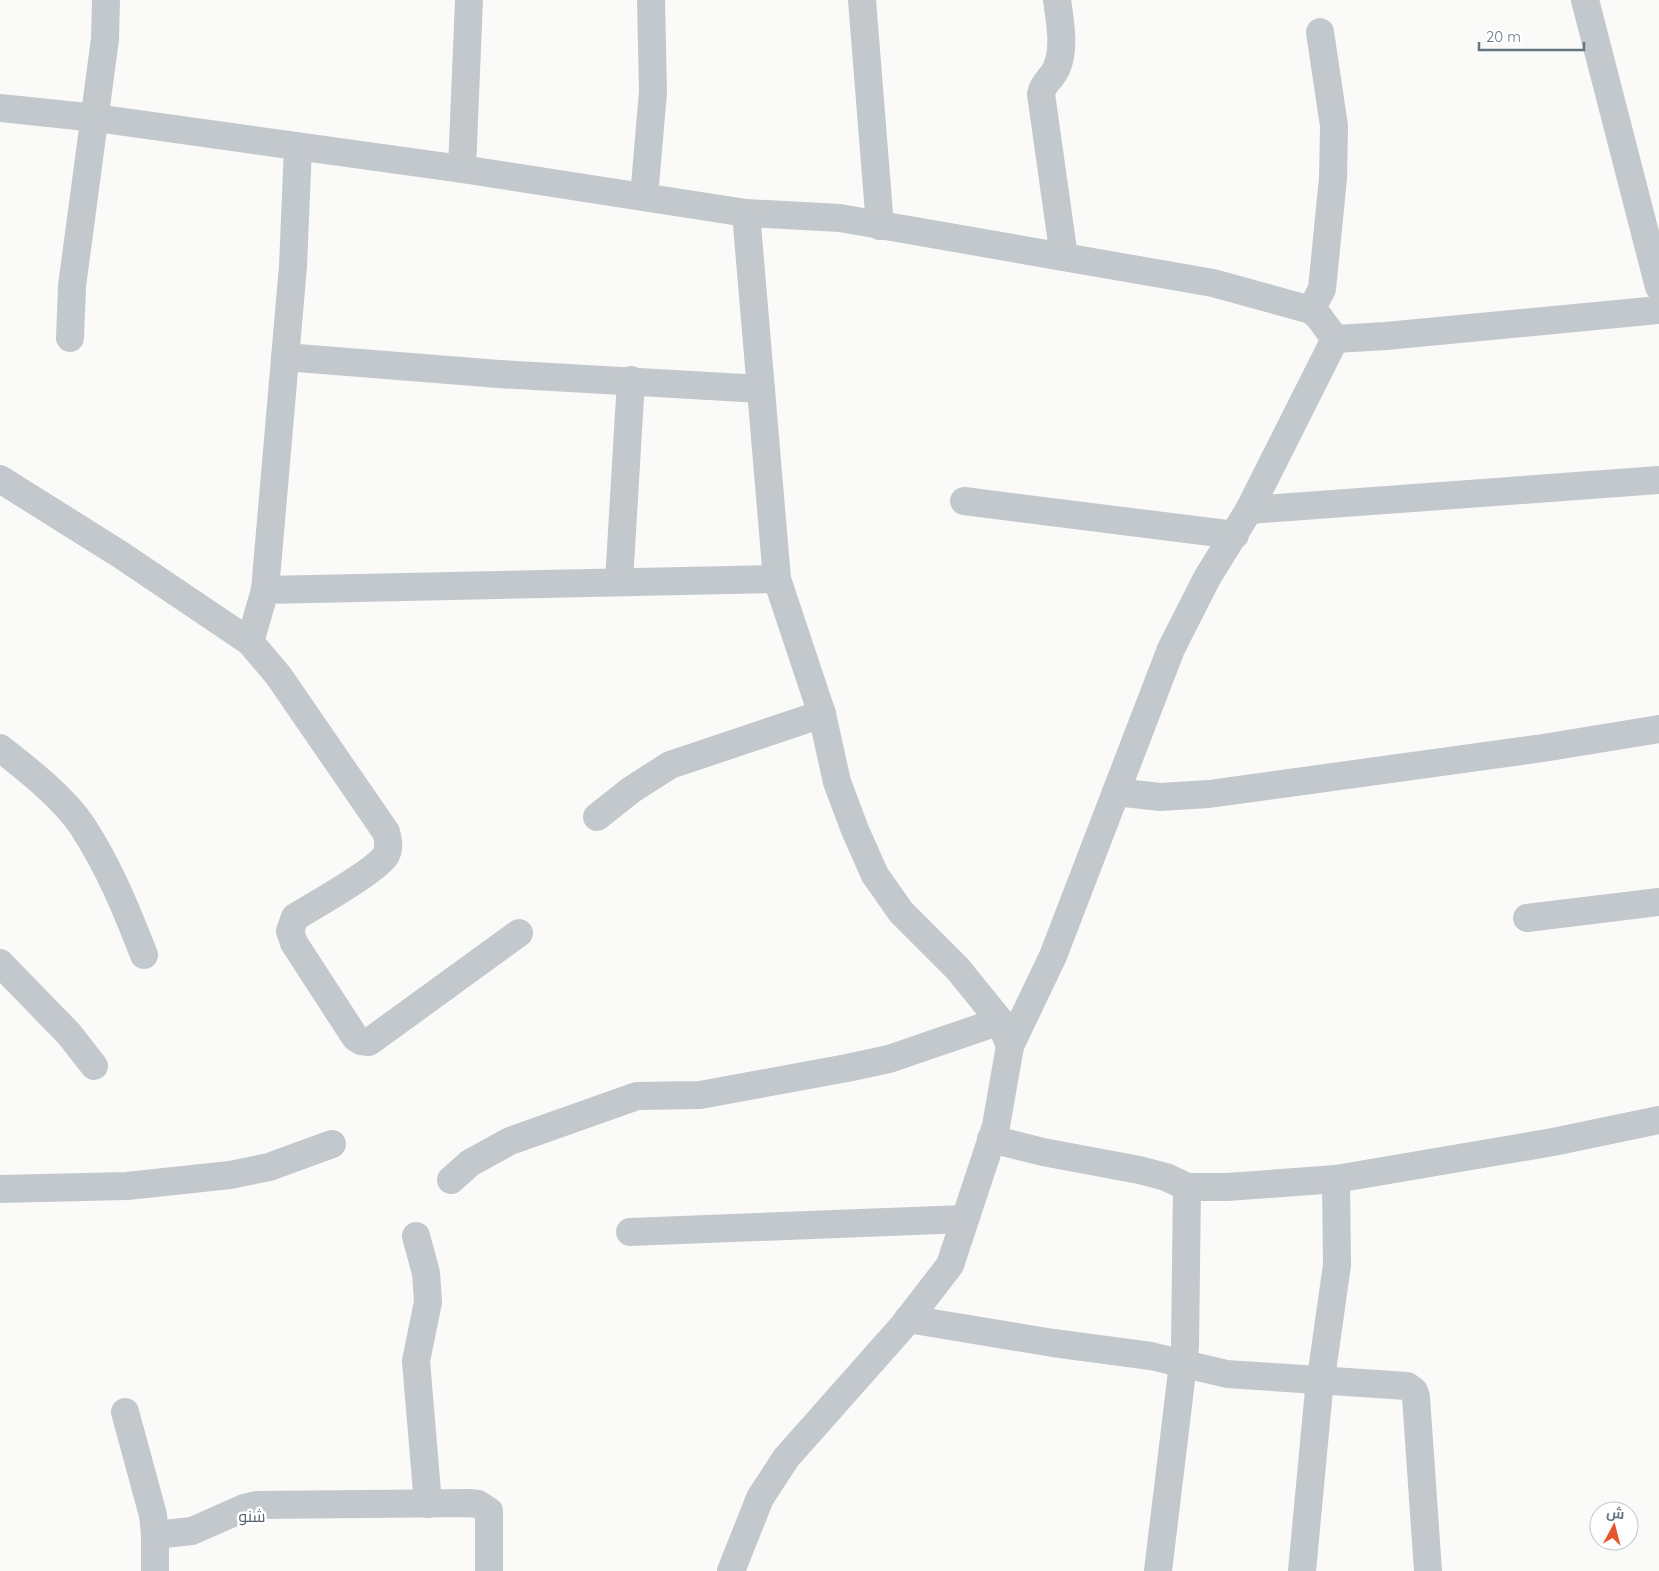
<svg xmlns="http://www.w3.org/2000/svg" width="1659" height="1571" viewBox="0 0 1659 1571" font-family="Quicksand,Cairo,sans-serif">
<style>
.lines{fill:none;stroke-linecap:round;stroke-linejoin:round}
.minor{stroke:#c3c8cc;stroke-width:28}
.labels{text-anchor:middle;stroke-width:5;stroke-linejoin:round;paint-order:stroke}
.quarter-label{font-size:16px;fill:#57646e;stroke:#fff}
</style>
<rect width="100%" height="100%" fill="#fafaf8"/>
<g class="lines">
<g class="minor">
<polyline points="862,0 880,226"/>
<path d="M1057 0C1060 21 1065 47 1057 67 1053 78 1043 82 1041 94L1064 257"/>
<polyline points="1585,0 1659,287"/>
<polyline points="0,108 96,118 462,169 746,213 840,218 1213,283 1311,310 1319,317 1335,339 1386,336 1659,310"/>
<polyline points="462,169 469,0"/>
<polyline points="644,197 653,92 651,0"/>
<polyline points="746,213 777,579 822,714 837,782 855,830 875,875 901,912 958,969 1000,1021 1010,1046"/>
<polyline points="1311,310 1322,289 1333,178 1334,126 1320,32"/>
<polyline points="70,338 72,286 105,39 106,0"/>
<polyline points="285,357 499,374 761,389"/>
<path d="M0 479 121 555 250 642 278 675 386 832C388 839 390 847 386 855 377 870 314 906 295 917L290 931 294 943 355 1037 361 1041 369 1042 519 933"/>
<polyline points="964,501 1235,535"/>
<polyline points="1249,510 1659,480"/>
<polyline points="619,582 631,380"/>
<polyline points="265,590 293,266 298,147"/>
<polyline points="250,642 265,590 777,579"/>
<path d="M0 748C27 769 64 798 83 827 109 867 127 911 144 955"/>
<polyline points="1116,792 1160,797 1209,794 1543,748 1659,729"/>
<polyline points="597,817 631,790 670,765 822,714"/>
<polyline points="1527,918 1659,902"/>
<polyline points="0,963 69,1034 94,1066"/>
<polyline points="991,1139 1043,1152 1139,1170 1166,1177 1187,1187 1227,1187 1336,1179 1553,1142 1659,1120"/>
<polyline points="451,1180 470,1163 510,1141 637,1096 700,1095 847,1068 889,1059 1000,1021"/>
<polyline points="0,1189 127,1186 230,1175 269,1167 332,1144"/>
<polyline points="630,1232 965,1219"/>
<polyline points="416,1236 426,1273 428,1302 416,1361 428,1504"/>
<polyline points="908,1319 1053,1343 1151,1356 1227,1374 1407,1386 1414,1391 1416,1397 1428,1571"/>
<polyline points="125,1412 153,1515 155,1535 155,1571"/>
<polyline points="155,1535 192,1531 244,1508 257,1505 469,1503 478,1504 489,1511 489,1571"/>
<polyline points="731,1571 760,1498 786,1458 903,1326 950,1265 996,1126 1010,1046 1053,956 1171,649 1207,578 1249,510 1335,339"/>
<polyline points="1158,1571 1185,1347 1187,1187"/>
<polyline points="1302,1571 1320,1379 1322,1371 1337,1265 1336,1179"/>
</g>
</g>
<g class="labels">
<g class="quarter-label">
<text x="252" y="1522">شنو</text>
</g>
</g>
<g transform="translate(1614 1526) rotate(7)"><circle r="24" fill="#ffffff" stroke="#c1c8cd"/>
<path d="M0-4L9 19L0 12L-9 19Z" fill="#e4572e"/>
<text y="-8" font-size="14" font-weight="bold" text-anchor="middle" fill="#657683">ش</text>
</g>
<path d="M1479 42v8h105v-8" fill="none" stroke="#657683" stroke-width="2.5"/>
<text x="1486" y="42" font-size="15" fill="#657683" stroke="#ffffff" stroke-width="4" paint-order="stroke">20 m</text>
</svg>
